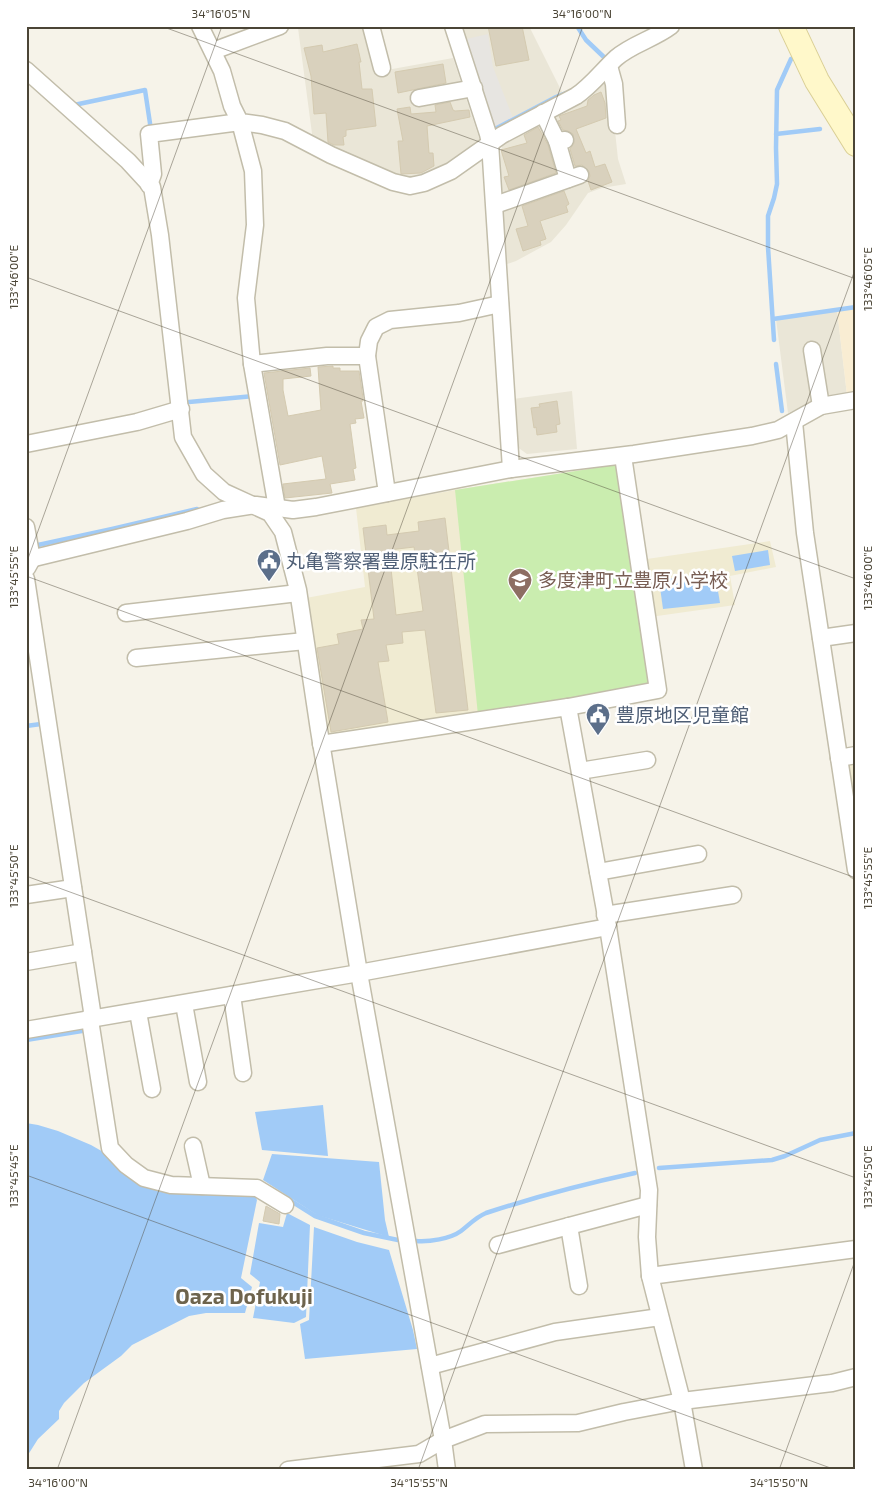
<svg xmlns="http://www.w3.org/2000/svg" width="882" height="1496" viewBox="0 0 882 1496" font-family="'Exo 2','Noto Sans JP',sans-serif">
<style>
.residential{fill:#eae6d7}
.commercial{fill:#f9edd3}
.education{fill:#f0ebd2}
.green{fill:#caedaf}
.parking{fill:#e7e5e1}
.water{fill:#a1cbf7}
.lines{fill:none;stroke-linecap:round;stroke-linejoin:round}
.stream{stroke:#a1cbf7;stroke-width:4.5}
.building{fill:#d9d1bd;stroke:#d4cab0;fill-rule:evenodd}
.minor-casing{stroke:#c2bdaa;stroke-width:19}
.secondary-casing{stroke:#dacf95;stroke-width:26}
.minor{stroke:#fff;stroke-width:16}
.secondary{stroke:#fff8ca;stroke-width:24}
.ticks{fill:none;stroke:#4b4536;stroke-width:1;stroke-opacity:0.45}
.labels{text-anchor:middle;stroke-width:5;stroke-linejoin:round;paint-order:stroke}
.service-label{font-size:19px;fill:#4e5e75;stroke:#fff;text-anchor:start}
.education-label{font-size:19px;fill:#785e54;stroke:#fff;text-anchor:start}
.quarter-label{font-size:21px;font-weight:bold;fill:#6e644d;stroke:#fff}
.neatline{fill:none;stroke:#4b4536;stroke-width:2}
.ticks-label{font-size:12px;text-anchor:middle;fill:#4b4536}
</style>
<rect width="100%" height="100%" fill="#f6f3e9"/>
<g class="residential">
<polygon points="323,26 366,26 376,72 453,58 480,141 446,167 408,181 313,141 298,28"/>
<polygon points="457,26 529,26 562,92 494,128"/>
<polygon points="609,76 618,159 626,184 602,188 588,193 566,225 551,242 516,261 507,264 500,163 502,146 509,137"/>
<polygon points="837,310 847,395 814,402 788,413 776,319"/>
<polygon points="572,391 577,449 527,454 516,446 513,399"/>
</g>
<polygon class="commercial" points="856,307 856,393 847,395 837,310"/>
<g class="education">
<polygon points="614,465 619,467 633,561 770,541 776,567 730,576 735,605 643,618 567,700 327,736 306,598 365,587 356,508 455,490"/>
<polygon points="856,760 856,824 847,767 849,761"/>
</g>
<polygon class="green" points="614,465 619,467 650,685 478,715 455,490"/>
<polygon class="parking" points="488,34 493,67 513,118 494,128 462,40"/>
<g class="water">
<polygon points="768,550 770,565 735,571 732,556"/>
<polygon points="715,573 720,603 663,609 659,580"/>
<polygon points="323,1105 328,1156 262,1150 255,1112"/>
<polygon points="26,1123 38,1125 58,1131 91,1145 105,1153 122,1170 254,1194 257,1200 241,1278 252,1287 245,1313 206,1313 189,1316 132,1345 121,1356 84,1383 64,1403 59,1411 59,1419 38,1439 26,1458"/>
<polygon points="272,1154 379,1162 385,1220 389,1237 317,1215 263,1180"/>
<polygon points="287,1213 310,1225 306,1317 294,1323 253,1318 260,1282 250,1274 259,1223 283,1227"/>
<polygon points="314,1227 357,1242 389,1250 413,1330 417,1349 305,1359 300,1324 309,1320"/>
</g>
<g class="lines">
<g class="stream">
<polyline points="577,26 586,40 607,60"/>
<polyline points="74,105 145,90 151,130"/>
<polyline points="495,129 556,97 566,93"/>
<polyline points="776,134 820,129"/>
<polyline points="773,319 856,307"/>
<polyline points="774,340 768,247 768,216 774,198 777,184 776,148 777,90 791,59"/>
<polyline points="776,364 782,411"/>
<polyline points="189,402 254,396"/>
<polyline points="38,545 112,529 197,509"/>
<polyline points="26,726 41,724"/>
<polyline points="26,1040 88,1030"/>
<polyline points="659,1168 772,1160 785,1156 820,1140 856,1133"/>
<polyline points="288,1199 315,1216 364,1233 398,1240"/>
<path d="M416 1241C429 1242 450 1239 461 1231 469 1225 476 1217 486 1213 535 1197 584 1184 635 1173"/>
</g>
</g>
<g class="building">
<polygon points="488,26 522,26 529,60 496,66"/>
<polygon points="357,44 361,62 359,62 362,89 372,89 376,126 346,130 346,136 343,137 344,145 334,145 328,142 326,113 314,114 311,76 304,48 322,45 323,52"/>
<polygon points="443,64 446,83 398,93 395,72"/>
<polygon points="601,92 605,103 606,118 576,129 586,153 590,151 595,167 605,164 612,182 591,190 588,181 590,176 589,171 582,165 575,166 570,149 574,143 573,134 568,131 563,130 558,121 561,120 559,116 587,106 588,100 594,95"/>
<polygon points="450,102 453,110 455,111 469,110 470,117 427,126 429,153 433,153 434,166 421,173 401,174 398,141 403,141 397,109 410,107 411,114 436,112 435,105"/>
<polygon points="538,127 548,145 556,173 509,190 504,177 509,176 501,150 527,143 524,135"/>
<polygon points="564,191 569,204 566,206 568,212 540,221 546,239 540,241 541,245 523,251 516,229 528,226 522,206"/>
<polygon points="333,366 333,368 340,368 340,371 359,371 363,398 363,401 361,401 364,418 355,419 356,423 350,424 356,468 353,469 355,480 330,484 332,493 285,498 283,484 326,479 322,456 280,465 264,373 310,368 311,376 283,379 283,390 288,416 321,410 318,367"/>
<polygon points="557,401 560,424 556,425 557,432 537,435 536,427 534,428 531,408 540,407 539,404"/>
<path d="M445 518 468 710 436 713 425 630 402 632 403 643 386 645 389 661 378 662 388 722 331 732 317 648 339 644 337 634 363 629 361 620 374 619 363 528 386 525 387 535 419 531 418 522ZM414 547 423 611 396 615 389 550Z"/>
<polygon points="266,1206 280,1214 279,1224 263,1221"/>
</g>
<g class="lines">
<defs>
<g id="minor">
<path d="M200 26 222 71 232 106 240 122 262 125 285 131 331 155 393 182 410 186 424 183 451 171 502 135 576 96C591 86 602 71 616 58 632 44 654 39 671 26"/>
<polyline points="371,26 382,68"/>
<polyline points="453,26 488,134 490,143 511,469"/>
<polyline points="213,51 280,26"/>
<polyline points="609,66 614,84 617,125"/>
<polyline points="26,70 128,161 152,187 160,235 183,437 204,474 224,492 270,513 283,532 298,590 319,730 359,973 443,1440 447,1470"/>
<polyline points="419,98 474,88"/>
<polyline points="543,113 557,141 565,140"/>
<polyline points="557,141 568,179"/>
<polyline points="149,185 153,174 149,134 240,122 253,171 255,225 246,298 252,364 277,508"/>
<polyline points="495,205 580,175"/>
<polyline points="812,350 821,406"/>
<polyline points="252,364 327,356 367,356"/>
<polyline points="794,422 805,533 856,870"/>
<polyline points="26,444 137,422 181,409"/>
<polyline points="387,493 367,356 369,341 376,327 390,320 459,313 500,304"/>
<polyline points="26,527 32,559 27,568"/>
<polyline points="26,560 187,521 223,510 256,505 293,510 316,507 511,469 634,454 752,436 778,430 821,406 856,400"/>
<polyline points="26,579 92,1011 90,1020 110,1148 126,1165 144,1178 171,1185 257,1188 285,1205"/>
<polyline points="126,613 298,593"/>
<polyline points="821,638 856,633"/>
<polyline points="136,658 305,641"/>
<polyline points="568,707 658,690 623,456"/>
<polyline points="321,744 568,707 608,927 649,1190 647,1237 650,1276 682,1401 694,1470"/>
<polyline points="839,758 856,755"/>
<polyline points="580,771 647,760"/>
<polyline points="598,872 698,854"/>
<polyline points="26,895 73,888"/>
<polyline points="605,915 733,895"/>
<polyline points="26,962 83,952"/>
<polyline points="232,995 243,1073"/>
<polyline points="184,1004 198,1082"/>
<polyline points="138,1012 152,1089"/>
<polyline points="26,1030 359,973 608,927"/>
<polyline points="193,1146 202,1186"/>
<polyline points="569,1226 579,1286"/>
<polyline points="498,1245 648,1205"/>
<polyline points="650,1276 856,1249"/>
<polyline points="430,1366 555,1332 660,1317"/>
<polyline points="288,1470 419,1454 443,1440 485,1424 578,1423 624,1412 682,1401 832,1383 856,1377"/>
</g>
<polyline id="secondary" points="791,26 817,81 856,144"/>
</defs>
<use href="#minor" class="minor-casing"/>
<use href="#secondary" class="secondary-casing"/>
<use href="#minor" class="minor"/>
<use href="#secondary" class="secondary"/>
</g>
<path class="ticks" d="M161 26 856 279M26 277 856 579M26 564 222 26M26 576 856 878M26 876 856 1178M26 1175 836 1470M57 1470 583 26M418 1470 856 267M779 1470 856 1258"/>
<defs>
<symbol id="civic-pin" viewBox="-11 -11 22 30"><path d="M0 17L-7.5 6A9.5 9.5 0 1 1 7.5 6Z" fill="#5c6f8a" stroke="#fff"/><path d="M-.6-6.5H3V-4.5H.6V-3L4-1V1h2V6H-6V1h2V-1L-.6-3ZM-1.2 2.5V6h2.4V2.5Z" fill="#fff"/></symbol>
<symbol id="school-pin" viewBox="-11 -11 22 30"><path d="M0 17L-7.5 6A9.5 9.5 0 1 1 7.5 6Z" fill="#8d6e63" stroke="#fff"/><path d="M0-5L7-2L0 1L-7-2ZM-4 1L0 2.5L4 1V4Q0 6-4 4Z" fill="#fff"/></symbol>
</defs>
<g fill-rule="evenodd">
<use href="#civic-pin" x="255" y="547" width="28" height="38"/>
<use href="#school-pin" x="506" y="566" width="28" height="38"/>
<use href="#civic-pin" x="584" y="701" width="28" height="38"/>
</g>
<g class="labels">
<g class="service-label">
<text x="286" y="568">丸亀警察署豊原駐在所</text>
<text x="616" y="722">豊原地区児童館</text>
</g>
<g class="education-label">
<text x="538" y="587">多度津町立豊原小学校</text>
</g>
<g class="quarter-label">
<text x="244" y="1304">Oaza Dofukuji</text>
</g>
</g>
<rect width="882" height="1496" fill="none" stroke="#ffffff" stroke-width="55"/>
<rect x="28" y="28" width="826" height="1440" class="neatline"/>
<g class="ticks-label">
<text x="221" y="18">34°16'05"N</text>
<text x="582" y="18">34°16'00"N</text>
<text transform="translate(14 277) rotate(-90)" y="4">133°46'00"E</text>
<text transform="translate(868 279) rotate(-90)" y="4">133°46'05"E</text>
<text transform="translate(14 577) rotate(-90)" y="4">133°45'55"E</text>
<text transform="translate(868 578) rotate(-90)" y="4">133°46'00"E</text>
<text transform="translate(14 876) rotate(-90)" y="4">133°45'50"E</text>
<text transform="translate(868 878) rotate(-90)" y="4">133°45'55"E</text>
<text transform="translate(14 1176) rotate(-90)" y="4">133°45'45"E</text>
<text transform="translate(868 1177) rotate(-90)" y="4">133°45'50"E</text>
<text x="58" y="1487">34°16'00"N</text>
<text x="419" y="1487">34°15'55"N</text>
<text x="779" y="1487">34°15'50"N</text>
</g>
</svg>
